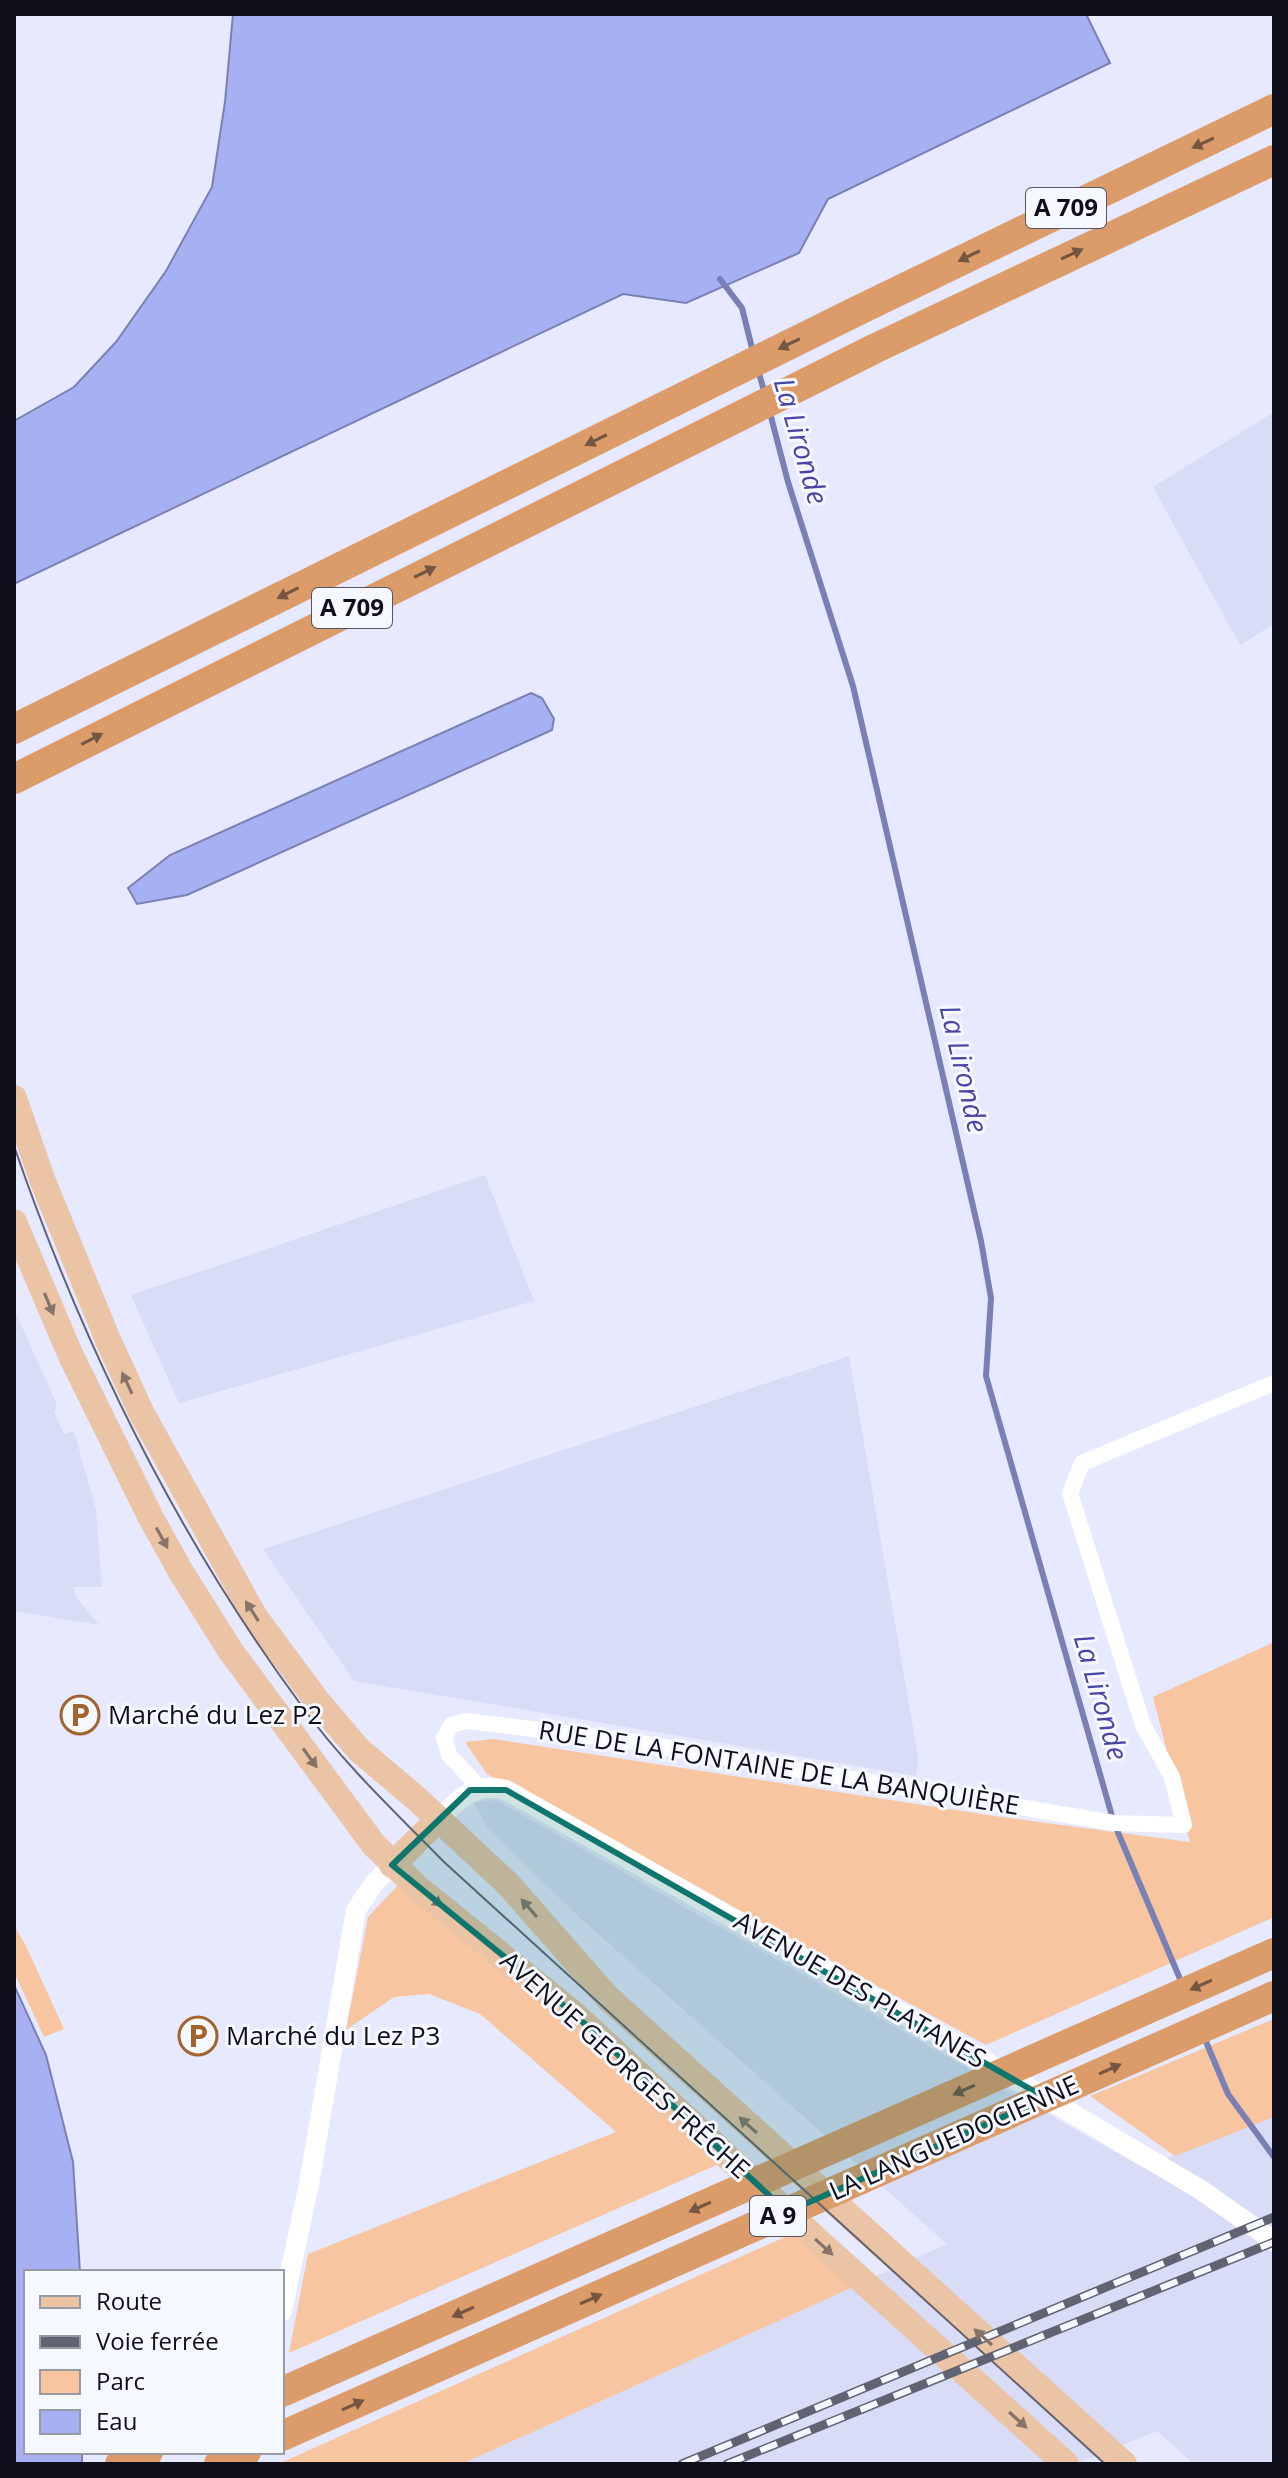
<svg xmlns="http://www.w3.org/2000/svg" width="1288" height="2478" viewBox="0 0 1288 2478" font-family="'Open Sans',sans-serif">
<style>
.built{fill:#d8dcf6}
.green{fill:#f7c59f}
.water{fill:#a8b0f4;stroke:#7a80b3;stroke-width:2}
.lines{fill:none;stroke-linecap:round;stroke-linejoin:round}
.stream{stroke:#7a80b3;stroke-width:6}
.minor{stroke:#fff;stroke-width:16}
.tertiary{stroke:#fff;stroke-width:20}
.primary{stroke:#eac4a5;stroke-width:26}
.motorway{stroke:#dc9c69;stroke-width:30}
.tram{stroke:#616272;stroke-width:2}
.rail-casing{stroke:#616272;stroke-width:9}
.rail{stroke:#f6f8ff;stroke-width:6;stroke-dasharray:18;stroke-linecap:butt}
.oneway{fill:#755642}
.oneway2{fill:#877367}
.marked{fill:#0f766e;fill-opacity:0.2;stroke:#0f766e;stroke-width:6;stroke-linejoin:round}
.labels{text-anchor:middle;stroke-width:6;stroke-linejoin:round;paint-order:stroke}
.shield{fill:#f6f8ff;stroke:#54555f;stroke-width:2}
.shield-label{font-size:24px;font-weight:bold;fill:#0e0f1b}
.poi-label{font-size:26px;fill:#0e0f1b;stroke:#f6f8ff;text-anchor:start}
.street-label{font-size:26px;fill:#0e0f1b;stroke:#f6f8ff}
.water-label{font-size:28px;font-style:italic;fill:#4645a6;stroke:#f6f8ff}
</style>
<rect width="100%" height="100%" fill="#e6e9ff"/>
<g class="built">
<polygon points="1274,412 1274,624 1240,645 1153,487"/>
<polygon points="485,1175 534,1301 179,1403 131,1295"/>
<polygon points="14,1309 57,1405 54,1412 64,1434 74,1431 96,1510 102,1587 74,1587 75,1595 99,1625 15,1611 14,1613"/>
<polygon points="849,1356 918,1757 916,1776 354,1681 263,1549"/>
<polygon points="496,1800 1143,2168 1274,2117 1274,2464 1194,2464 1157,2431 1076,2464 462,2464 947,2244 578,1916 487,1827 474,1803"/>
</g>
<g class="green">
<polygon points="1274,1642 1274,1917 986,2045 487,1774 465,1742 494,1739 994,1816 1190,1842 1153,1697"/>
<polygon points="401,1882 583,2032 721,2163 289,2353 308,2254 616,2132 480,2014 429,1994 394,1997 346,2030 368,1917"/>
<polygon points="14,1925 26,1946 64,2029 44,2037 14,1972"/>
<polygon points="1274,2019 1274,2117 1175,2156 1090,2096"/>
<polygon points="796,2232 851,2288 462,2464 278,2464"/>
</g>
<g class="water">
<polygon points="233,14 1086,14 1110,63 828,199 799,253 686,303 623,294 14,584 14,421 74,387 116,342 166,271 212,187 225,102"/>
<polygon points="531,693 542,698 554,719 552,730 187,895 137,904 128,888 170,855"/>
<polygon points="14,1985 46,2055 73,2162 80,2272 26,2272 26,2452 82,2452 82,2464 14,2464"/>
</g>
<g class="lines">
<g class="stream">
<polyline points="720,279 742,308 753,352"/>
<polyline points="758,370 765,394"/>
<polyline points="770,413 788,482 853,686 981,1241 991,1298 986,1376 1114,1823 1183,1986"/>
<polyline points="1204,2037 1228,2094 1274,2157"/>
</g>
<polyline class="minor" points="480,1788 449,1755 444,1738 451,1725 467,1721 623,1740 1114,1823 1184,1825 1172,1777 1143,1725 1070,1493 1082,1463 1274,1383"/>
<g class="tertiary">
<path d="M439 1819C460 1798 475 1782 506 1790L947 2039 1201 2190 1274 2241"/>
<polyline points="282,2311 309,2184 356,1910 375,1882 392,1865"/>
</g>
<g class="primary">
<polyline points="14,1098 42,1179 108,1340 141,1412 255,1617 318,1702 359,1750 418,1800 509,1885 607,1997 1124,2464"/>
<polyline points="14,1222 71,1356 151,1518 181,1572 230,1650 374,1845 418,1888 573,2013 817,2240 1066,2464"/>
<polyline points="392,1865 439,1819"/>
</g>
<g class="motorway">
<polyline points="14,729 859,310 1274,109"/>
<polyline points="14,779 876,348 1274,160"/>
<polyline points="282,2392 1274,1953"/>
<polyline points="282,2436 1274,1996"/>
<polyline points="120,2464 148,2452"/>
<polyline points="219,2464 246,2452"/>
</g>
<path class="tram" d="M14 1146C83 1346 178 1539 304 1709 344 1764 395 1812 443 1861L1105 2464"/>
<defs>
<g id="rail">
<polyline points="682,2464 1274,2217"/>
<polyline points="727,2464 1274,2242"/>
</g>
</defs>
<use href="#rail" class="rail-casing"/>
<use href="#rail" class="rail"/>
</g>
<defs><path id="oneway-solid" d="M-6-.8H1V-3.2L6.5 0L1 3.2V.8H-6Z" transform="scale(2)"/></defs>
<g class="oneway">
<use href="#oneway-solid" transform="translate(1203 143) rotate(155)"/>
<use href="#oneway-solid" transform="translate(1072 254) rotate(-25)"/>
<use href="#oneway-solid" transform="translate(969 256) rotate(154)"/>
<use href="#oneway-solid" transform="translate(789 344) rotate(154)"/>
<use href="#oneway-solid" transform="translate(596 440) rotate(154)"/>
<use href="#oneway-solid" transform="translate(425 572) rotate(-26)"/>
<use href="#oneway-solid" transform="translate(288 593) rotate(153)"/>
<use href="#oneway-solid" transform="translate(92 739) rotate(-27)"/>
<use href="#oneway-solid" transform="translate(1201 1985) rotate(156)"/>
<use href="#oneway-solid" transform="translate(1110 2069) rotate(-24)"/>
<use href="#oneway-solid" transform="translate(964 2090) rotate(156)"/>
<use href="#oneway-solid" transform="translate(700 2207) rotate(156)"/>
<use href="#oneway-solid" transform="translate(591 2299) rotate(-24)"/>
<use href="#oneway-solid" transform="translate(463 2312) rotate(156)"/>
<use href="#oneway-solid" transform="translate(353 2405) rotate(-24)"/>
</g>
<g class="oneway2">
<use href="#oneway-solid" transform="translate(49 1304) rotate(67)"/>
<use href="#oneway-solid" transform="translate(127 1383) rotate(-115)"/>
<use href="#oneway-solid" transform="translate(162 1538) rotate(61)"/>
<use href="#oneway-solid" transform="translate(252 1611) rotate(-123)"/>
<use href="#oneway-solid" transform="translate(310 1758) rotate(54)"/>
<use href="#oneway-solid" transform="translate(433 1899) rotate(38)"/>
<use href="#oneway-solid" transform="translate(529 1908) rotate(-131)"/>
<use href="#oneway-solid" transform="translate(748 2125) rotate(-138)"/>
<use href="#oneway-solid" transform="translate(824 2247) rotate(42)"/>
<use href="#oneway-solid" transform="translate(983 2337) rotate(-138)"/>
<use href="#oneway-solid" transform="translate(1018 2420) rotate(42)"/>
</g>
<path class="marked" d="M470 1790H506L1046 2098 787 2212 573 2013 392 1865Z"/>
<defs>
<symbol id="parking-ring" viewBox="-11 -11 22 22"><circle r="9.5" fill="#f6f8ff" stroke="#a3632c" stroke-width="1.5"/><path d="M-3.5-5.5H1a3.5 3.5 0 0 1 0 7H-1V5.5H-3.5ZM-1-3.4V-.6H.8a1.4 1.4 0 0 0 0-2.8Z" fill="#a3632c"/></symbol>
</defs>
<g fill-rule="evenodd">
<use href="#parking-ring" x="58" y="1693" width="44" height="44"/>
<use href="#parking-ring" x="176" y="2014" width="44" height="44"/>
</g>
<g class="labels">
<g class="shield">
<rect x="1026" y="188" width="80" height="40" rx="6"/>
<rect x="312" y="588" width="80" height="40" rx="6"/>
<rect x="750" y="2196" width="56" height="40" rx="6"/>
</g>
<g class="shield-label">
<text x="1066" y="216">A 709</text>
<text x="352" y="616">A 709</text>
<text x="778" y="2224">A 9</text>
</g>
<g class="poi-label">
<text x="108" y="1724">Marché du Lez P2</text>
<text x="226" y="2045">Marché du Lez P3</text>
</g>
<g class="street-label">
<text transform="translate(779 1768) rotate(9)" y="9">RUE DE LA FONTAINE DE LA BANQUIÈRE</text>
<text transform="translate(860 1990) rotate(30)" y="9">AVENUE DES PLATANES</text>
<text transform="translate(625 2065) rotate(42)" y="9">AVENUE GEORGES FRÊCHE</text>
<text transform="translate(954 2138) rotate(-24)" y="9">LA LANGUEDOCIENNE</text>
</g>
<g class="water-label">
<text transform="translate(801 441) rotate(74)" y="10">La Lironde</text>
<text transform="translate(964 1069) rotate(77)" y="10">La Lironde</text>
<text transform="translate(1101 1697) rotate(74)" y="10">La Lironde</text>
</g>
</g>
<rect width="1288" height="2478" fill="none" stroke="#0e0f1b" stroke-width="32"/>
<rect x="24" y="2270" width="260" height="184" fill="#f6f8ff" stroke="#999ba4" stroke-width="2"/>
<rect x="40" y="2296" width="40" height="12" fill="#eac4a5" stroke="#999ba4" stroke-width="2"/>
<text x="96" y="2310" font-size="24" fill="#0e0f1b">Route</text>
<rect x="40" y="2336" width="40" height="12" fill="#616272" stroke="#999ba4" stroke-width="2"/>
<text x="96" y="2350" font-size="24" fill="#0e0f1b">Voie ferrée</text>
<rect x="40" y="2370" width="40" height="24" fill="#f7c59f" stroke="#999ba4" stroke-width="2"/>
<text x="96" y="2390" font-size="24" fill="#0e0f1b">Parc</text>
<rect x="40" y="2410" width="40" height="24" fill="#a8b0f4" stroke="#999ba4" stroke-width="2"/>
<text x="96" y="2430" font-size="24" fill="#0e0f1b">Eau</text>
</svg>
